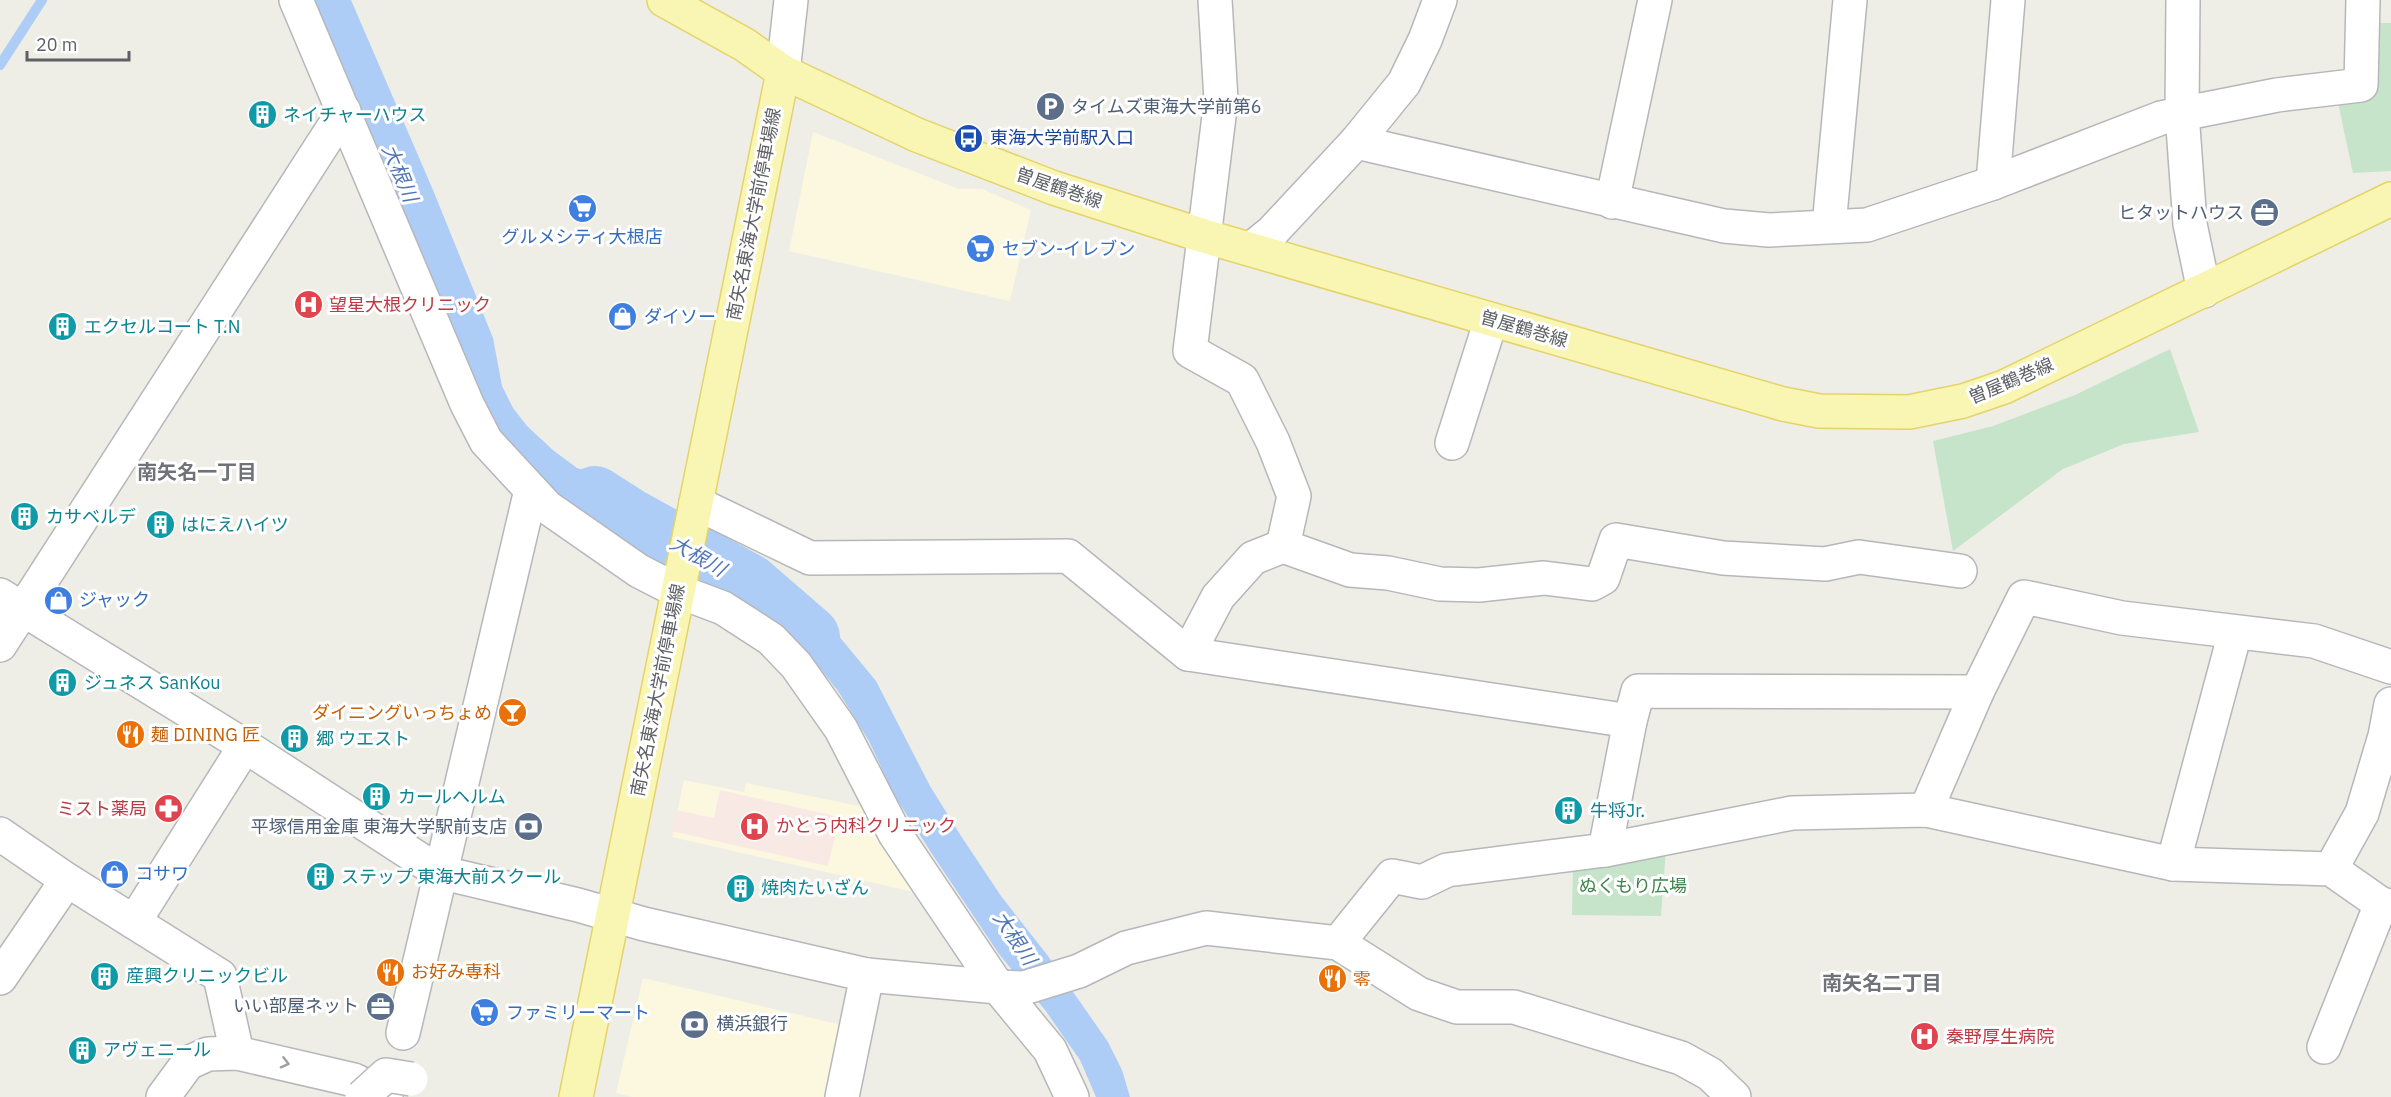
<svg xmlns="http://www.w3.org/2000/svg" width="2391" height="1097" viewBox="0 0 2391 1097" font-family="'IBM Plex Sans','Noto Sans JP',sans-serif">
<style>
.commercial{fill:#fbf8df}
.medical{fill:#f9e9e4}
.green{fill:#c5e4c9}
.water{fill:#adcdf7}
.pier{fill:#eeeee6}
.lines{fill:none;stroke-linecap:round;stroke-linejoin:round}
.stream{stroke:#adcdf7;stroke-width:10}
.river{stroke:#adcdf7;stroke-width:62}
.minor-casing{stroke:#b6b7bb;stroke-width:36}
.major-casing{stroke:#e5d369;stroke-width:36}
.minor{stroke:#fff;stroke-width:33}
.major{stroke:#f8f6b2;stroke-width:33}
.minor-bridge-casing{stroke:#b6b7bb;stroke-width:36;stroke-linecap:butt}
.minor-bridge{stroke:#fff;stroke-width:33}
.oneway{stroke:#9ea0a3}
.labels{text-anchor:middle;stroke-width:6;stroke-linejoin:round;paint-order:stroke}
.service-label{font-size:18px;fill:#4e5e75;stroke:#fff;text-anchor:end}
.culture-label{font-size:18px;fill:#0d838f;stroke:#fff;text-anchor:start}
.transit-label{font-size:18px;fill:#164399;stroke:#fff;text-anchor:start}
.street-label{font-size:18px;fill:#5e6065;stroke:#fff}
.shop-label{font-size:18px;fill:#366cbe;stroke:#fff;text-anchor:start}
.health-label{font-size:18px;fill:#be3a42;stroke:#fff;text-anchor:start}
.food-label{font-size:18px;fill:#c56008;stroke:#fff;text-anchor:start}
.park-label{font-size:18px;fill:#3e844a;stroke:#fff}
.water-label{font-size:20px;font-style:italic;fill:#5176b9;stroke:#fff}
.neighbourhood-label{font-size:20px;font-weight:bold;fill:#6f7277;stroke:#fff}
</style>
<rect width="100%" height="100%" fill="#eeeee6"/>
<g class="commercial">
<polygon points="813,132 959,189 982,189 1031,210 1010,301 789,251"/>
<polygon points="684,780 744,792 746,783 864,807 914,892 672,837"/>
<polygon points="643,978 846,1026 830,1097 632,1097 616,1093"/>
</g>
<polygon class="medical" points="720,790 840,817 828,866 671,831 676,810 714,818"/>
<g class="green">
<polygon points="2377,23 2391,23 2391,171 2353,173 2337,98"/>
<polygon points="2170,349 2199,432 2124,444 2063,469 1953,551 1933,441 1993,426 2075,395"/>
<polygon points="1666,848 1661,916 1572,915 1573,865"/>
</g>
<polygon class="water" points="312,0 351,0 433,190 493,338 502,386 513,408 527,426 554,451 577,468 606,477 637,499 766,566 787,579 814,606 876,681 930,786 961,836 1001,896 1048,956 1108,1042 1122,1070 1130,1097 1096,1097 1080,1060 1045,1010 999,954 936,860 894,795 869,741 838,691 800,644 773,618 746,600 749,591 732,566 724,562 675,542 638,535 622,528 580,501 562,501 525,465 492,419 457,343"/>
<polygon class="pier" points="652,503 732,544 727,567 674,544 645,539"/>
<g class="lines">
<polyline class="stream" points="0,65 42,0"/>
<polyline class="river" points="595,497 631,520 749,585 809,637"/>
<defs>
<g id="minor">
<polyline points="296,0 467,404 486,441 547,507 639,571 678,591 723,608 771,639 796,665 841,729 895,834 998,987 1050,1050 1072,1097"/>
<polyline points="1215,0 1221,100 1190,351 1242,380 1273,442 1294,496 1283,546 1350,570 1388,573 1440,584 1479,585 1544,578 1592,584 1603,578 1616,540 1723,558 1825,564 1859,557 1960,571"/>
<polyline points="2183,0 2182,113 2190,224 2204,291"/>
<polyline points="783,72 791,0"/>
<polyline points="1356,142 1724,226 1769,230 1867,225 1993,183 2161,118 2277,95 2361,85 2363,0"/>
<polyline points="1993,183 2008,0"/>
<polyline points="1612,202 1655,0"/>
<polyline points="1829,226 1850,0"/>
<polyline points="1251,249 1272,232 1356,142 1404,83 1425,40 1440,0"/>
<polyline points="1452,443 1491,320"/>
<polyline points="696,503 810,558 1068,556 1188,654 1630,721"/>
<polyline points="0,595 245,746 439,872 578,905 644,924 867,975 998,987 1024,988 1079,971 1126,948 1206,928 1338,943 1419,994 1457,1007 1514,1007 1681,1058 1710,1074 1734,1097"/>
<polyline points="0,645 344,111"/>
<polyline points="1188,654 1218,597 1253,558 1283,546"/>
<polyline points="1926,810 1977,692 2024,597 2122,618 2314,641 2391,667"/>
<polyline points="0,834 67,880 220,976 237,1053"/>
<polyline points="1605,850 1630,721 1638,691 1977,692"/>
<polyline points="2173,864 2235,633"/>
<polyline points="2331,869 2362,813 2385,736 2391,704"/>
<polyline points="134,922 245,746"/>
<polyline points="1338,943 1392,876 1422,882 1447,870 1605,850 1792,813 1926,810 2173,864 2331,869 2381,904 2391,906"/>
<polyline points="0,978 67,880"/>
<polyline points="403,1033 531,490"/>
<polyline points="2324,1047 2381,904"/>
<polyline points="163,1097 188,1063 208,1054 237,1053 354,1080 386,1097"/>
<polyline points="842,1097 867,975"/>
</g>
<g id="major">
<polyline points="664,0 745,45 783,72 917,135 1054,188 1204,236 1783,404 1819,411 1909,412 1963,401 2004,387 2391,199"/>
<polyline points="576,1097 783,72"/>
</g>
</defs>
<use href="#minor" class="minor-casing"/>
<use href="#major" class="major-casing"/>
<use href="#minor" class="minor"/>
<use href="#major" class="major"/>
<defs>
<polyline id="minor-bridge" points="362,1097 386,1075 411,1079"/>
</defs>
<use href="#minor-bridge" class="minor-bridge-casing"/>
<use href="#minor-bridge" class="minor-bridge"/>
</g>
<defs><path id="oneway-chevron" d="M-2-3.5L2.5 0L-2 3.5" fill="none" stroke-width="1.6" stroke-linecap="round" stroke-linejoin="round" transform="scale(1.5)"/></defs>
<use class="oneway" href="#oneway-chevron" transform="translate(285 1063) rotate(14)"/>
<defs>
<symbol id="parking-disc" viewBox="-11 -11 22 22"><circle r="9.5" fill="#5c6f8a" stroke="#fff"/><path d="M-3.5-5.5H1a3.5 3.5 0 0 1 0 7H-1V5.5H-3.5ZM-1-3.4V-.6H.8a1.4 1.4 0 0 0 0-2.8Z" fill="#fff"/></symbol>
<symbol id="building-disc" viewBox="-11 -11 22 22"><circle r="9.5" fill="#0f9aa8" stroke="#fff"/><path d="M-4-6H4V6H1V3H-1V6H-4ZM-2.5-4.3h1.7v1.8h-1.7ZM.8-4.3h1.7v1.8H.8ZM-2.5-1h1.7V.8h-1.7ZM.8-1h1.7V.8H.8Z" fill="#fff"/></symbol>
<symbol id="bus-disc" viewBox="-11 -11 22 22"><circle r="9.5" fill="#1a4fb4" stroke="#fff"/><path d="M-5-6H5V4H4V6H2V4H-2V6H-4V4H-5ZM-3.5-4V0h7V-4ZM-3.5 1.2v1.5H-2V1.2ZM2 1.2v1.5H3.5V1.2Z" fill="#fff"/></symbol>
<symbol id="supermarket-disc" viewBox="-11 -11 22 22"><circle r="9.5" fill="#3f7fe0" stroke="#fff"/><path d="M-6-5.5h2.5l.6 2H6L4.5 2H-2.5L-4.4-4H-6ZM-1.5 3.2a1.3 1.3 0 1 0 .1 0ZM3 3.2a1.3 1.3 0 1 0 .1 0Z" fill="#fff"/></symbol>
<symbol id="office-disc" viewBox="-11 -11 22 22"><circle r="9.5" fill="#5c6f8a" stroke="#fff"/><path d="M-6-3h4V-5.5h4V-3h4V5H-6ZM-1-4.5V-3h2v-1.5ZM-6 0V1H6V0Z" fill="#fff"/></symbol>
<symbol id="hospital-disc" viewBox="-11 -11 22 22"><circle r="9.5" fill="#e0444e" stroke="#fff"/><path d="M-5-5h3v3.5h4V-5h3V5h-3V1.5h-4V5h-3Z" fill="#fff"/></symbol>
<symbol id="shop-disc" viewBox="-11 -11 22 22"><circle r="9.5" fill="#3f7fe0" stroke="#fff"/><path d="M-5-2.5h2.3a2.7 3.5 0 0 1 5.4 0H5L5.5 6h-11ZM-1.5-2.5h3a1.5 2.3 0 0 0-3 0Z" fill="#fff"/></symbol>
<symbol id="bar-disc" viewBox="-11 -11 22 22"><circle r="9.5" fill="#e8710a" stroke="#fff"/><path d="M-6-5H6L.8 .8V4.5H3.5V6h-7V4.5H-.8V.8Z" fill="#fff"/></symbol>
<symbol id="restaurant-disc" viewBox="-11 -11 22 22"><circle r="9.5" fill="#e8710a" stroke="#fff"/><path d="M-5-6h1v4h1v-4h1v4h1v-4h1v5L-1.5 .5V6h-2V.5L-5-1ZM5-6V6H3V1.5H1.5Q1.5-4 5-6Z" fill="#fff"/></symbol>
<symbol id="pharmacy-disc" viewBox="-11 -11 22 22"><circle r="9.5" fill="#e0444e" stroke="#fff"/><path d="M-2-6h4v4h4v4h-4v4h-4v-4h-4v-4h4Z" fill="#fff"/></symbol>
<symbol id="bank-disc" viewBox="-11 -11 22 22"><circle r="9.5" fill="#5c6f8a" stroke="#fff"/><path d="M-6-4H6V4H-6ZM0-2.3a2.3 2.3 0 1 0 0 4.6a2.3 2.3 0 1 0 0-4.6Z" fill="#fff"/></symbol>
</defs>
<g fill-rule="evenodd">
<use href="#parking-disc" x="1034" y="90" width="33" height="33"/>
<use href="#building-disc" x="246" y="98" width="33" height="33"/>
<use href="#bus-disc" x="952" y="122" width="33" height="33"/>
<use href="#supermarket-disc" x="566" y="192" width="33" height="33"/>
<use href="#office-disc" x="2248" y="196" width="33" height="33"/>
<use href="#supermarket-disc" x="964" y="232" width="33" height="33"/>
<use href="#hospital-disc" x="292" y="288" width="33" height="33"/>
<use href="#shop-disc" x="606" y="300" width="33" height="33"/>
<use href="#building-disc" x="46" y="310" width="33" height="33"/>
<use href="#building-disc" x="8" y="500" width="33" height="33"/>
<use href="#building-disc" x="144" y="508" width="33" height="33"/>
<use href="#shop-disc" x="42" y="584" width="33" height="33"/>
<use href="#building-disc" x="46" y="666" width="33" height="33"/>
<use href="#bar-disc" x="496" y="696" width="33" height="33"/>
<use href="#restaurant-disc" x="114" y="718" width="33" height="33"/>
<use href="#building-disc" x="278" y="722" width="33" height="33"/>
<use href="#building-disc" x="360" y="780" width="33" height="33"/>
<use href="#pharmacy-disc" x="152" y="792" width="33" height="33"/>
<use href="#building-disc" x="1552" y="794" width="33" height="33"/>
<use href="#hospital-disc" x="738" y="810" width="33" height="33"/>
<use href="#bank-disc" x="512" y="810" width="33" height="33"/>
<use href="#shop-disc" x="98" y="858" width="33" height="33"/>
<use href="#building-disc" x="304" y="860" width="33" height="33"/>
<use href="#building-disc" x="724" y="872" width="33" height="33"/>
<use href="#restaurant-disc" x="374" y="956" width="33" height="33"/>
<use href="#building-disc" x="88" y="960" width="33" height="33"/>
<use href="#restaurant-disc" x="1316" y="962" width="33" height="33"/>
<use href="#office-disc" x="364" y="990" width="33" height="33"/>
<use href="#supermarket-disc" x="468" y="996" width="33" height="33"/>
<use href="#bank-disc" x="678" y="1008" width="33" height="33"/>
<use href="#hospital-disc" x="1908" y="1020" width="33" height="33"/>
<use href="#building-disc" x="66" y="1034" width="33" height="33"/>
</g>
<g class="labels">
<g class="service-label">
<text x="1071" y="113" text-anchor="start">タイムズ東海大学前第6</text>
<text x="2244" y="219">ヒタットハウス</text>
<text x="507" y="833">平塚信用金庫 東海大学駅前支店</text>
<text x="359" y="1012">いい部屋ネット</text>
<text x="716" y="1030" text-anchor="start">横浜銀行</text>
</g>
<g class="culture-label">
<text x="283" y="121">ネイチャーハウス</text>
<text x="84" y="333">エクセルコート T.N</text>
<text x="46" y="523">カサベルデ</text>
<text x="181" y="531">はにえハイツ</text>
<text x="84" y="689">ジュネス SanKou</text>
<text x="316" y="745">郷 ウエスト</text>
<text x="398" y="803">カールヘルム</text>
<text x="1590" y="817">牛将Jr.</text>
<text x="341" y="883">ステップ 東海大前スクール</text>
<text x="761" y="894">焼肉たいざん</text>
<text x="126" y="982">産興クリニックビル</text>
<text x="103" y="1056">アヴェニール</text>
</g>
<g class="transit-label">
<text x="990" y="144">東海大学前駅入口</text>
</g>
<g class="street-label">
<text transform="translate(1059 188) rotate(19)" y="6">曽屋鶴巻線</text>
<text transform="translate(754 214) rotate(-79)" y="6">南矢名東海大学前停車場線</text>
<text transform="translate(1524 329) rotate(16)" y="6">曽屋鶴巻線</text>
<text transform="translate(2011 381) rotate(-23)" y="6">曽屋鶴巻線</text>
<text transform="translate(658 690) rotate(-79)" y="6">南矢名東海大学前停車場線</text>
</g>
<g class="shop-label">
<text x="582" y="243" text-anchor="middle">グルメシティ大根店</text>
<text x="1002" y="255">セブン-イレブン</text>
<text x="644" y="323">ダイソー</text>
<text x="79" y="606">ジャック</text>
<text x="135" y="880">コサワ</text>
<text x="506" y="1019">ファミリーマート</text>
</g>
<g class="health-label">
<text x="329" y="311">望星大根クリニック</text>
<text x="147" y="815" text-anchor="end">ミスト薬局</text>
<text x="776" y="832">かとう内科クリニック</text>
<text x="1946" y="1043">秦野厚生病院</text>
</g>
<g class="food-label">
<text x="492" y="719" text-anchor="end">ダイニングいっちょめ</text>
<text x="151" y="741">麺 DINING 匠</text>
<text x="411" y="978">お好み専科</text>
<text x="1353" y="985">零</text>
</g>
<g class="park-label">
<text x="1633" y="892">ぬくもり広場</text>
</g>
<g class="water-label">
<text transform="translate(400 173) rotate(67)" y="7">大根川</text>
<text transform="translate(698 556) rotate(30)" y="7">大根川</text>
<text transform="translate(1015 938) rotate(56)" y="7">大根川</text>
</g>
<g class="neighbourhood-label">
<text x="197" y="479">南矢名一丁目</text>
<text x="1882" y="990">南矢名二丁目</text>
</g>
</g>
<path d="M27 51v9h102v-9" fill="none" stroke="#5e6065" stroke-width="3"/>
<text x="36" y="51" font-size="18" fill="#5e6065" stroke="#ffffff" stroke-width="4.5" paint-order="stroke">20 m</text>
</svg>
